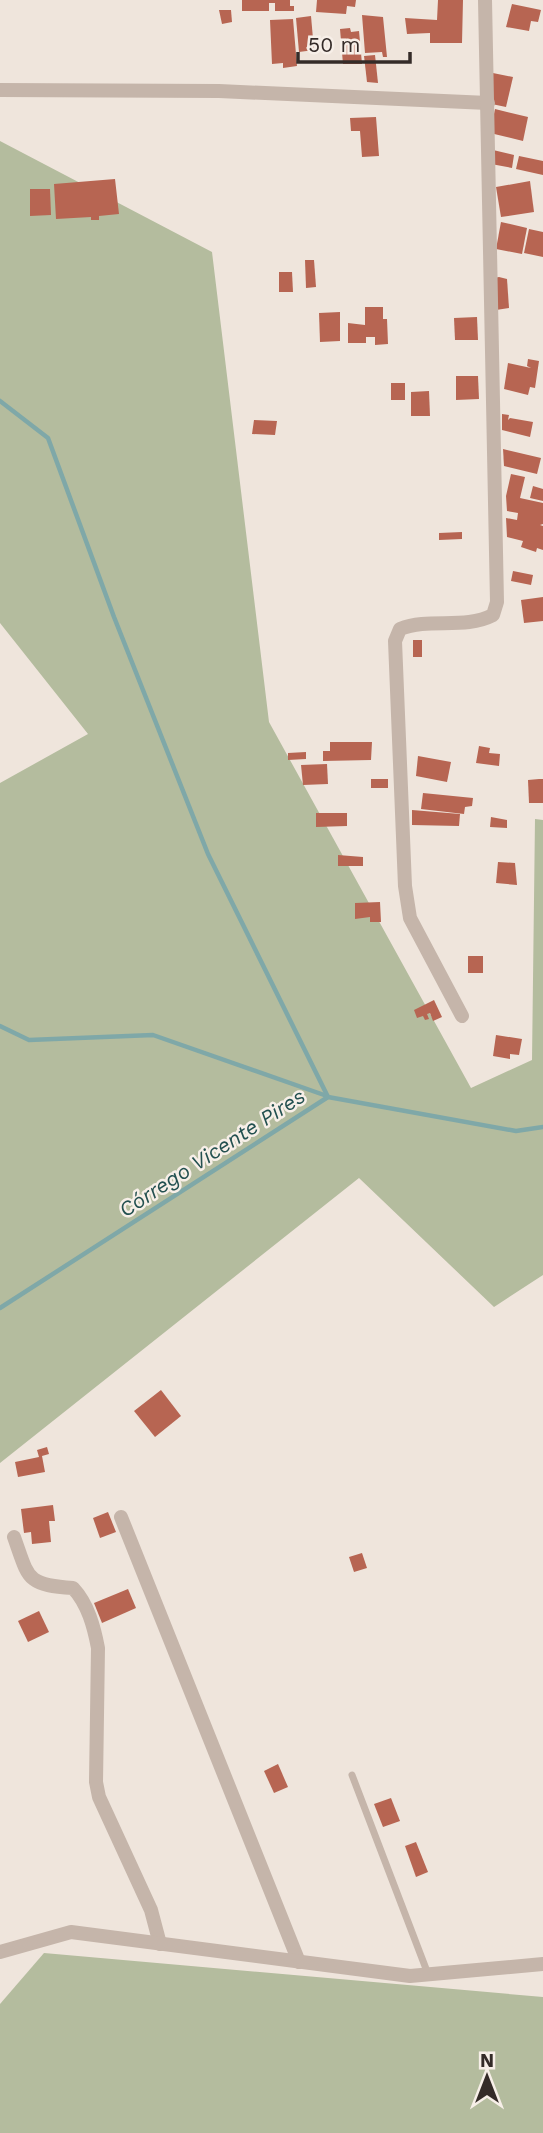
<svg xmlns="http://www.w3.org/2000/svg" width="543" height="2133" viewBox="0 0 543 2133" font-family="'Work Sans',sans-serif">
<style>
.green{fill:#b4bc9e}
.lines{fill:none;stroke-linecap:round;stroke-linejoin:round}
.stream{stroke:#7fa8a8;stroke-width:4.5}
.building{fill:#b76552}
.lane{stroke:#c5b5aa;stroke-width:7}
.street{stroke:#c5b5aa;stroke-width:14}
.labels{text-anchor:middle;stroke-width:5;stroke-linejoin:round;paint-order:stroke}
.water-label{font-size:21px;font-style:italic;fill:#235050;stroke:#f7efe8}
</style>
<rect width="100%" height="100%" fill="#efe5dc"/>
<g class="green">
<polygon points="0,141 212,252 269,722 471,1088 532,1060 535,819 543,820 543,1275 494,1307 359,1178 0,1463 0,783 88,734 0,623"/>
<polygon points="44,1953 543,1997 543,2133 0,2133 0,2004"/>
</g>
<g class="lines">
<g class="stream">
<polyline points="0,401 48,438 114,617 208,854 328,1097"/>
<polyline points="0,1026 29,1040 153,1035 327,1096"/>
<polyline points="0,1308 328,1097 516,1131 543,1127"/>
</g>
</g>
<g class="building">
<polygon points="242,0 290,0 290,6 294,6 294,11 275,11 275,3 269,3 269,11 242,11"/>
<polygon points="317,0 356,0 355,7 347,6 346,14 316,12"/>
<polygon points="438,0 463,0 462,43 430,43 430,33 407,34 405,18 437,20"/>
<polygon points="512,4 541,10 538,22 531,21 529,31 506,27"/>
<polygon points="219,10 231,10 232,22 222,24"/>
<polygon points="362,15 383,17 387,57 383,57 382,52 365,53"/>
<polygon points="311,16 314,50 299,52 296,18"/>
<polygon points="293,19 297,66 283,68 283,63 272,64 270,20"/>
<polygon points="350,28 351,32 359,31 362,64 343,64 340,29"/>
<polygon points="375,55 378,83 367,82 364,56"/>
<polygon points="488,72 513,77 506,107 487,103"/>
<polygon points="495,109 528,117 523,141 490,133"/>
<polygon points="376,117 379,156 362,157 360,131 351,131 350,118"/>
<polygon points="493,150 514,155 512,168 491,164"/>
<polygon points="519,156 543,161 543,175 516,169"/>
<polygon points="115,179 119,214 99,216 99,220 91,220 91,217 56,219 54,184"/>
<polygon points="530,181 534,212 501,217 496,187"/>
<polygon points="30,189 50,189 51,215 30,216"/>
<polygon points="501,222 527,228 522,254 496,249"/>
<polygon points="529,229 543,232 543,257 524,253"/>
<polygon points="305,260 314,260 316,287 306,288"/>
<polygon points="279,272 292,272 293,292 279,292"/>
<polygon points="499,277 507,279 509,308 496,310 494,278"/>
<polygon points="365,307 383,307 383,319 387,319 388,344 375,345 375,337 366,337 366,343 348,343 348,323 365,325"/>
<polygon points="340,312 340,341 320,342 319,313"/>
<polygon points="477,317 478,340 455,340 454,318"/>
<polygon points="528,359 539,361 535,388 530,387 528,395 504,389 508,363 531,368 527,366"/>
<polygon points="456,376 478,376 479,399 456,400"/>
<rect x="391" y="383" width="14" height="17"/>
<polygon points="429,391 430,416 411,416 411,392"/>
<polygon points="502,414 509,415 508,420 510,418 533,422 530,437 502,430"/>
<polygon points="254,420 277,421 275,435 252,434"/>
<polygon points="503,449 541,458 537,474 504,466"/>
<polygon points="511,474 525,477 520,498 543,503 543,524 540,525 543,526 543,550 537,548 536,552 521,547 523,541 507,537 506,518 517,520 518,513 507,511 506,496"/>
<polygon points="533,486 543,489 543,501 530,498"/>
<polygon points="462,532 462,539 439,540 439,533"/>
<polygon points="513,571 533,575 531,585 511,581"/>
<polygon points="543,597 543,621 524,623 521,600"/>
<rect x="413" y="640" width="9" height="17"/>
<polygon points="330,742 372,742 371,760 323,761 323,751 330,751"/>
<polygon points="479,746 490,748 489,753 500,754 499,766 476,763"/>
<polygon points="306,752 306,759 288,760 288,753"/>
<polygon points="418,756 451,762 447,782 416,776"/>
<polygon points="327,764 328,784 303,785 301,765"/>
<rect x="371" y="779" width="17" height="9"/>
<polygon points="539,779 543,779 543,803 529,803 528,780"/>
<polygon points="423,793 473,798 472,806 465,807 464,814 421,809"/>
<polygon points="412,810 460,814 459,826 412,825"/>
<polygon points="316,813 347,813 347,826 316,827"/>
<polygon points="491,817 507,820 507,828 490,827"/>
<polygon points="338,855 363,857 363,866 338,866"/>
<polygon points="498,862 515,863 517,885 496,883"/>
<polygon points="380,902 381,922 370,922 370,917 355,919 355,903"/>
<rect x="468" y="956" width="15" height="17"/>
<polygon points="434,1000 442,1017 433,1021 430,1013 427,1014 429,1019 425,1020 423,1016 417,1018 414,1010"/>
<polygon points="496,1035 522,1039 519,1055 510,1054 510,1059 493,1056"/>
<polygon points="161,1390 181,1416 155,1437 134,1411"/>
<polygon points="47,1447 49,1454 42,1456 45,1472 18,1477 15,1462 39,1457 37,1450"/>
<polygon points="53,1505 55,1521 49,1521 51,1542 32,1544 31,1532 24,1533 21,1509"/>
<polygon points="108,1512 116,1532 100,1538 93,1518"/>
<polygon points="362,1553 367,1568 354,1572 349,1557"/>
<polygon points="128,1589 136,1608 102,1623 94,1603"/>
<polygon points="39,1611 49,1632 28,1642 18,1621"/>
<polygon points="278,1764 288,1787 274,1793 264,1771"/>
<polygon points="391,1798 400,1821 383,1827 374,1804"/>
<polygon points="416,1842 428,1872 416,1877 405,1846"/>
</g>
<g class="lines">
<polyline class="lane" points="352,1775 428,1974"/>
<g class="street">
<polyline points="0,90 219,91 488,103"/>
<path d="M462 1016 410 918 405 886 395 641 400 629C430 617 464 630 493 615L497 602 485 0"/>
<polyline points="121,1517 299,1962"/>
<path d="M14 1537C29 1579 26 1585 73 1588 88 1604 94 1627 98 1648L96 1782 99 1797 151 1910 160 1944"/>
<polyline points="0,1952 71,1932 410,1976 543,1964"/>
</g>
</g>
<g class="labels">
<g class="water-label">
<text transform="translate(212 1153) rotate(-33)" y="7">Córrego Vicente Pires</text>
</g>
</g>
<g transform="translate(487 2077)" stroke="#f7efe8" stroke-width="5" paint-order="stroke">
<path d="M0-5L12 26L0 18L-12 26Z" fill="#342b28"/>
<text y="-10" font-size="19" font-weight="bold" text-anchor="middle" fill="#342b28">N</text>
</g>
<path d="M298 52v10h112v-10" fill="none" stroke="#342b28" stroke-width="3.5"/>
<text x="308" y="52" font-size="21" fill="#342b28" stroke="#f7efe8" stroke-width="5" paint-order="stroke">50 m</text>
</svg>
